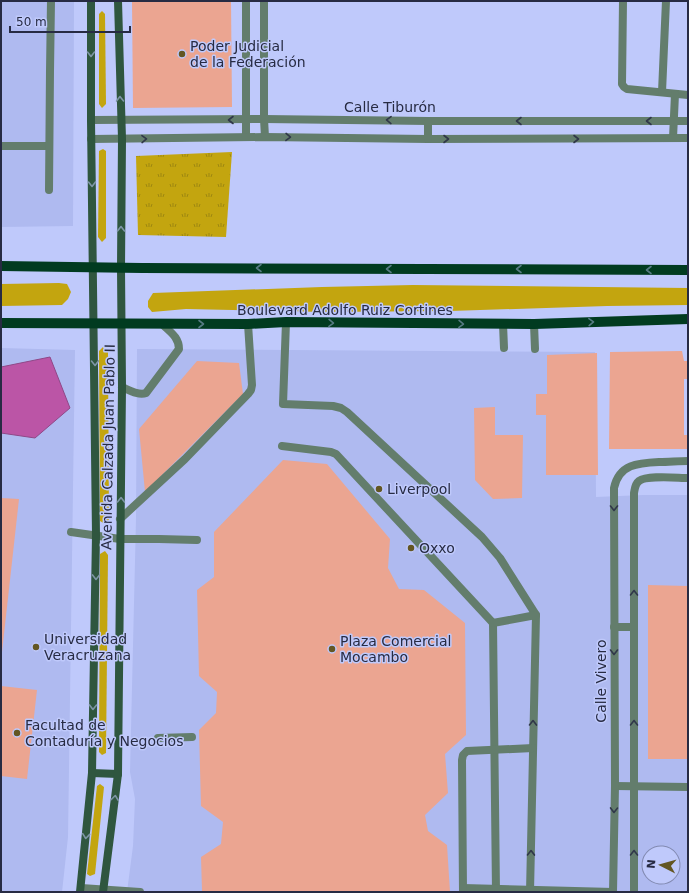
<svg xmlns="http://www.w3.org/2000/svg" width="689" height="893" viewBox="0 0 689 893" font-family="'DejaVu Sans',sans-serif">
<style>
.built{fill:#afbaf0;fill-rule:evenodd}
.grass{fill:#c3a50f}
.park{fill:url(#park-tufts)}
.water{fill:#bb55a6;stroke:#8f4888}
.building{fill:#eba591}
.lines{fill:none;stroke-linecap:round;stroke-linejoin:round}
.lane{stroke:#637d6c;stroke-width:8}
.street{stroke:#637d6c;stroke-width:8}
.secondary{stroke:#2f563f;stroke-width:8}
.primary{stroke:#013b20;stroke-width:10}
.oneway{stroke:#7e95a6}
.oneway2{stroke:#303749}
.oneway3{stroke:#567b83}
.poi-dot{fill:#635623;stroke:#bfc9fb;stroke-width:1.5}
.labels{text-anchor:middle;stroke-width:3;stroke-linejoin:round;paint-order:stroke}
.poi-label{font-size:14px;fill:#272b43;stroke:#bfc9fb;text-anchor:start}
.street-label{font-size:14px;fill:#272b43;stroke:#bfc9fb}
</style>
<defs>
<pattern id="park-tufts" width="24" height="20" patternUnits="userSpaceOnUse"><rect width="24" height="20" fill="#c3a50f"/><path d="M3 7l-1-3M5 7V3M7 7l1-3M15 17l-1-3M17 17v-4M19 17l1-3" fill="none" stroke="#9e8710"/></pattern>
</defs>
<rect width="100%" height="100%" fill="#bfc9fb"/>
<g class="built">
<polygon points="1,1 74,1 73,226 1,227"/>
<polygon points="1,348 75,350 68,837 62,892 1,892"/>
<path d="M137 349 595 352 596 497 643 495H688V892H127L133 846 135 799 130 772 136 519ZM649 853H673V877H649Z"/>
</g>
<g class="grass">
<polygon points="102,11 105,14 106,104 102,108 99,104 99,14"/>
<polygon points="103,149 106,151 106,238 102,242 98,237 99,151"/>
<polygon points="59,283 67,284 71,292 68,299 62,305 1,306 1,284"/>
<polygon points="413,285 688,288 688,305 607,306 450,311 324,312 186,309 152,312 148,307 148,301 153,293 322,287"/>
<polygon points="103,347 108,351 109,520 105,524 100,521 99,351"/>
<polygon points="105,551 108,555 106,753 102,755 99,752 100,554"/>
<polygon points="100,784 104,787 95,874 90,876 87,874 97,786"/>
</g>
<polygon class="park" points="232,152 226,237 138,235 136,156"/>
<polygon class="water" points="50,357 70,408 35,438 1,433 1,367"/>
<g class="building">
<polygon points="132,1 231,1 232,107 133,108"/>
<polygon points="682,351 684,361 688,361 688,379 684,379 684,435 688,435 688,449 609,449 610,352"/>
<polygon points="597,353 598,475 546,475 546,415 536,415 536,394 547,394 547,355"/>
<polygon points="197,361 239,363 243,394 145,492 139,429"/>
<polygon points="495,407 495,435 523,435 522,498 493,499 475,480 474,408"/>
<polygon points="283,460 327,464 390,539 388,568 399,589 424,590 465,623 466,735 445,754 448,793 425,815 428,831 447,845 450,892 203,892 202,891 201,857 221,844 223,822 201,806 199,730 216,713 217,692 199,676 197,590 214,577 214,532"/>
<polygon points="1,498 19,499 2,652 1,652"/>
<polygon points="648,585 688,586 688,759 648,759"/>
<polygon points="1,686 37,690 27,779 1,776"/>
</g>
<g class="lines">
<g class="lane">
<polyline points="623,1 622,84 624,87 627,89 688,95"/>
<polyline points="662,92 666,1"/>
<polyline points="673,138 675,94"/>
<polyline points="1,146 49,146"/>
<polyline points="49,190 50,71 51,1"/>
<polyline points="286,322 283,404 333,406 341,408 347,412 482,537 500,558 536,615 530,892"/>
<polyline points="503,324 504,348"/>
<polyline points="534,324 535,349"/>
<path d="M122 387C129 390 139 396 146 393L179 349C179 337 170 332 162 324"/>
<polyline points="282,446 331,452 336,454 493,623 496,892"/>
<polyline points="120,519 185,459 248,394 251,390 252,385 248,324"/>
<polyline points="71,532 120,539 159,539 197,540"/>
<polyline points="493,623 536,615"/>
<polyline points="158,738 192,737"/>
<polyline points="615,786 688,787"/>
<polyline points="81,888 140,892"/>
<polyline points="463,888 613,892"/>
<polyline points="463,892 462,760 463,755 467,751 533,748"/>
</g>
<g class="street">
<polyline points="264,1 264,119 265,137"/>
<polyline points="91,120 264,119 428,121 688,121"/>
<polyline points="246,137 246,1"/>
<polyline points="91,139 265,137 428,139 688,138"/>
<polyline points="428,139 428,121"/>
<polyline points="614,627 634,627"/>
<path d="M613 892 615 786 614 488C619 464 638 463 659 462 669 462 678 461 688 461"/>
<path d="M634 892V493C635 488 635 484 639 481 647 475 677 478 688 478"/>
</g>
<g class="secondary">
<polyline points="92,773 118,774"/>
<polyline points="80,892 92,773 96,535 91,120 91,1"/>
<polyline points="103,892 118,774 122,387 121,268 122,139 118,1"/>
</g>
<g class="primary">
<polyline points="1,266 142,268 688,270"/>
<polyline points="1,323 248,324 286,322 534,324 688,319"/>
</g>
</g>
<defs><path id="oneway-chevron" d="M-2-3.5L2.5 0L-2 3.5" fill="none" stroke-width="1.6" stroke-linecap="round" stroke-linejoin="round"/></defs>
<g class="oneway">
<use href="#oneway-chevron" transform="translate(91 54) rotate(90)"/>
<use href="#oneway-chevron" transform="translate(120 99) rotate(-91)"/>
<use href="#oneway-chevron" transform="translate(92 184) rotate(89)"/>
<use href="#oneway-chevron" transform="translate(121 229) rotate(-90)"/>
<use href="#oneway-chevron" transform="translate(95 363) rotate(89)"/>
<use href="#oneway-chevron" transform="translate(121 500) rotate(-89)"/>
<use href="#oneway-chevron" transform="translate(96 577) rotate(91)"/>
<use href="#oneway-chevron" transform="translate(93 707) rotate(91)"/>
<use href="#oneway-chevron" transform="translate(115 798) rotate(-83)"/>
<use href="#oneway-chevron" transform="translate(86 836) rotate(96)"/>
</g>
<g class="oneway2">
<use href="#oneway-chevron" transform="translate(231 120) rotate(180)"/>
<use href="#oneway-chevron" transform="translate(389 120) rotate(-179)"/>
<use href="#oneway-chevron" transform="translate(519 121) rotate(-180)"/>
<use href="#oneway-chevron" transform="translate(649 121) rotate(-180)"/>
<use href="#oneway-chevron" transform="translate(288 137) rotate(1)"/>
<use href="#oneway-chevron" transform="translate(144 139) rotate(-1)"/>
<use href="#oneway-chevron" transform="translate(446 139)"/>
<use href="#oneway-chevron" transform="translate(576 139)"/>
<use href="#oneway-chevron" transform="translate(614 508) rotate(90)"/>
<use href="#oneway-chevron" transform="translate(634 593) rotate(-90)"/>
<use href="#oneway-chevron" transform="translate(614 652) rotate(90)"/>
<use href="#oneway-chevron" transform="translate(533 723) rotate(-89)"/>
<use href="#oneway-chevron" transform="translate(634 723) rotate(-90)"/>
<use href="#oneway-chevron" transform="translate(614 810) rotate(91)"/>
<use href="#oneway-chevron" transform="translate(531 853) rotate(-89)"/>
<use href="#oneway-chevron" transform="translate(634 853) rotate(-90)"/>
</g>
<g class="oneway3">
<use href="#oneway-chevron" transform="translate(259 268) rotate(-180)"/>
<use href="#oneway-chevron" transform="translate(389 269) rotate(-180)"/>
<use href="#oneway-chevron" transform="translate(519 269) rotate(-180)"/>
<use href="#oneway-chevron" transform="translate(649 270) rotate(-180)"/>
<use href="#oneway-chevron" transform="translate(591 322) rotate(-2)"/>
<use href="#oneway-chevron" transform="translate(331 323) rotate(1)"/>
<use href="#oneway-chevron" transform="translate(201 324)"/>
<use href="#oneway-chevron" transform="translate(461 324) rotate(1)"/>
</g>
<g class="poi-dot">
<circle cx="182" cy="54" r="4"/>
<circle cx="379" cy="489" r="4"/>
<circle cx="411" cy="548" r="4"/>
<circle cx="36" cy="647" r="4"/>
<circle cx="332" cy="649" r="4"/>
<circle cx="17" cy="733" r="4"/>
</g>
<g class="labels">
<g class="poi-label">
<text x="190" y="51">Poder Judicial<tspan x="190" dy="16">de la Federación</tspan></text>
<text x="387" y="494">Liverpool</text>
<text x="419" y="553">Oxxo</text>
<text x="44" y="644">Universidad<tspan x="44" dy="16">Veracruzana</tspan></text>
<text x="340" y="646">Plaza Comercial<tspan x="340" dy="16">Mocambo</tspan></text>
<text x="25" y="730">Facultad de<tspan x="25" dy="16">Contaduría y Negocios</tspan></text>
</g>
<g class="street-label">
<text x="390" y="112">Calle Tiburón</text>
<text x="345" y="315">Boulevard Adolfo Ruiz Cortines</text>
<text transform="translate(108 447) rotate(-89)" y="5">Avenida Calzada Juan Pablo II</text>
<text transform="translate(601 681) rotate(-90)" y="5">Calle Vivero</text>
</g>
</g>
<rect width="689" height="893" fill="none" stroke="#272b43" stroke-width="4"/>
<g transform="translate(661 865) rotate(276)"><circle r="19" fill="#bfc9fb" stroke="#828ab1"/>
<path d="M0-3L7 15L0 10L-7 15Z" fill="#635623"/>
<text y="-6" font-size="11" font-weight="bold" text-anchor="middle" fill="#272b43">N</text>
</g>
<path d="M10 26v6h120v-6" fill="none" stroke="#272b43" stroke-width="2"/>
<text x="16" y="26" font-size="12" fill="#272b43" stroke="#bfc9fb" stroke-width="3" paint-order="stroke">50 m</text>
</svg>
